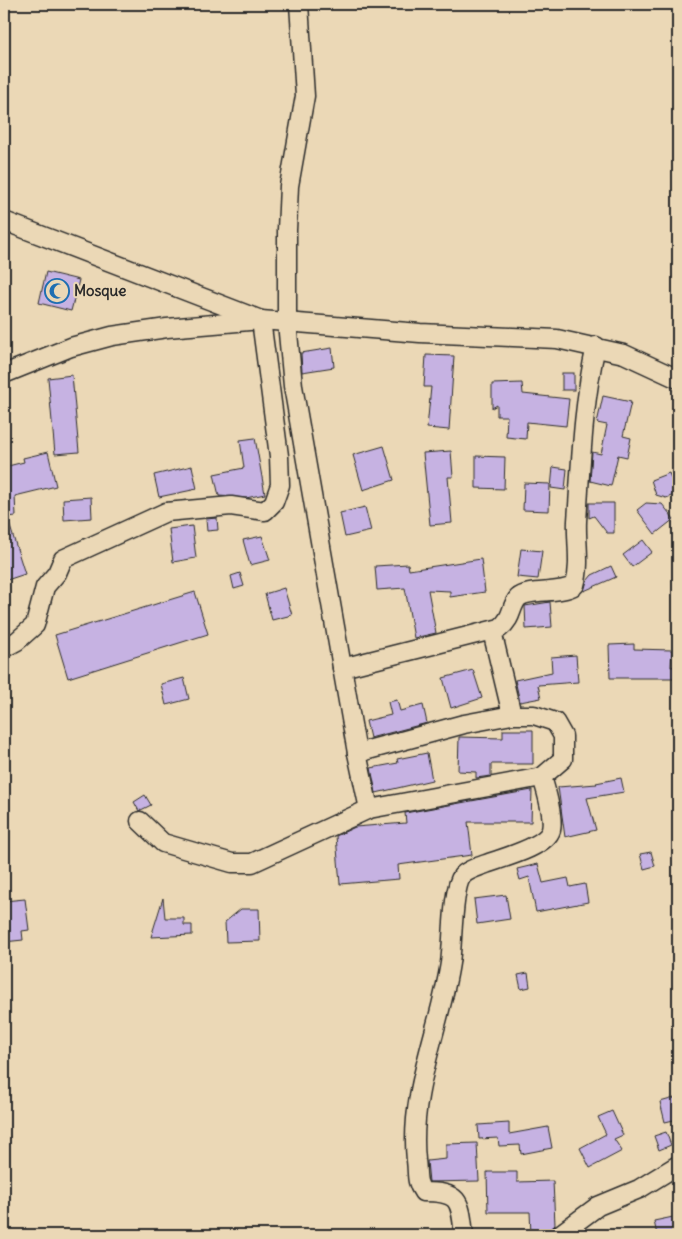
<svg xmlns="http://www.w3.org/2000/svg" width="682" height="1239" viewBox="0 0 682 1239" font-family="Delius,sans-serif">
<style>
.building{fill:#c6b2e2;stroke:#2b2b2b}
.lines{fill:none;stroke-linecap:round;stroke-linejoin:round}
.minor-casing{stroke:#2b2b2b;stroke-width:21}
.minor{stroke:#ebd8b6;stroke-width:18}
.labels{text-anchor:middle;stroke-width:4;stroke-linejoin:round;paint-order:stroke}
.poi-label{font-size:15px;font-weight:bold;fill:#2b2b2b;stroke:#ebd8b6;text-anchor:start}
</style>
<rect width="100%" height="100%" fill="#ebd8b6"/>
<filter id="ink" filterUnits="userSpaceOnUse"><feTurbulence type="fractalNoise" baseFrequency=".02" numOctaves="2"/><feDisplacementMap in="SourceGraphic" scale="10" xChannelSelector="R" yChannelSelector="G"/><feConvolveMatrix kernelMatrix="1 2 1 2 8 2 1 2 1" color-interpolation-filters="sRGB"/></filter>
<g filter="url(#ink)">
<g class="building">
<polygon points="46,272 79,280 71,311 39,303"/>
<polygon points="332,348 334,367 302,372 301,353"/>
<polygon points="426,355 454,356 449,430 427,428 431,387 424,387"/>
<rect x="562" y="373" width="12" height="17"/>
<polygon points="72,375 79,452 55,454 48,378"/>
<polygon points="522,383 523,394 569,399 566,426 527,422 526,439 506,437 507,416 497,416 497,405 492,408 492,384"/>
<polygon points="603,396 631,402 623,436 631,438 627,457 618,455 611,486 590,481 592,452 601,454 607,425 597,423"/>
<polygon points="255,438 265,494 246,498 219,496 214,474 244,468 240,440"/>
<polygon points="384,446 394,480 363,490 353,455"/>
<polygon points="451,451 453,477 448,477 452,523 430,525 423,453"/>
<polygon points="48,452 56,486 15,496 16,516 7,517 25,574 4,581 4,467 24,462 23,458"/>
<polygon points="476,456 505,457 504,489 476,488"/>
<polygon points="192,466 197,489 159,497 154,475"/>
<polygon points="553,467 567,469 565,490 551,488"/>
<polygon points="669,473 677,494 666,498 656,495 651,480"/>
<polygon points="524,483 550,484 549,511 523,510"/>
<polygon points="91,497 92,518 64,520 63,499"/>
<polygon points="589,503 614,503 614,533 607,533 594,516 589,518"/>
<polygon points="646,503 662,504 674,519 655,534 637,510"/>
<polygon points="365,507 371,531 345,537 340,513"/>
<polygon points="217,518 218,530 207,531 206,519"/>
<polygon points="192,526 196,558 173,562 169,529"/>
<polygon points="262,536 270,560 250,565 243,540"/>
<polygon points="643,540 652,552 632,567 623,555"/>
<polygon points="521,549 542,551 538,579 517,577"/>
<polygon points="481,559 485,592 450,597 450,591 428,590 436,633 414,638 405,588 377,590 375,566 408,564 409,570"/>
<polygon points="611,566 616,577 584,591 587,581 592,575"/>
<polygon points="240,573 244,586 234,589 231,576"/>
<polygon points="284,588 292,615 272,620 265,594"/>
<polygon points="195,592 208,634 68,678 55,635"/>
<polygon points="550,602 552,627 526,629 525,606"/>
<polygon points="634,644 634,649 672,650 671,667 678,666 678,678 610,678 609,645"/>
<polygon points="576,655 578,682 538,685 541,698 520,702 515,680 552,672 551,657"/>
<polygon points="473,670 482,698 451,708 443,678"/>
<polygon points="184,678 189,699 166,705 161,684"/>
<polygon points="397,700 400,711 423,705 427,723 370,738 366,721 391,715 388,702"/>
<polygon points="503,730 533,730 533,764 491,764 491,776 476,778 476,772 458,771 459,737 503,738"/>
<polygon points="427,753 432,780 376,793 371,768 398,763 397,759"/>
<polygon points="621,778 624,792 587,798 596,830 565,837 558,787 597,784 596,783"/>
<polygon points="532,790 531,822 468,822 472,855 398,865 399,879 340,884 336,836 355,827 406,823 405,813"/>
<polygon points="145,795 151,805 139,811 134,802"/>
<polygon points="651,852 655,866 644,869 640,854"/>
<polygon points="538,864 543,883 568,878 570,887 585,884 588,902 536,912 529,877 520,880 517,869"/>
<polygon points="506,895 510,919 477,924 474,899"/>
<polygon points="163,898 165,918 184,918 184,925 192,925 192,935 151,937"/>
<polygon points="25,899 29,930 22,931 23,940 4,942 4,901"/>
<polygon points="241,909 259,909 260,941 226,942 225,922"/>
<polygon points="528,973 530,987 521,989 518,975"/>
<polygon points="678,1097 678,1119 665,1122 660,1102"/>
<polygon points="612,1111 623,1135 614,1139 622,1151 590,1168 580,1148 606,1134 598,1117"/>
<polygon points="509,1123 509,1134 548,1127 552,1148 521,1154 520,1145 499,1146 498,1138 479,1139 478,1125"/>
<polygon points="666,1132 671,1145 659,1150 654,1136"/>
<polygon points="477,1143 479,1181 429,1182 427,1161 446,1159 446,1144"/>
<polygon points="487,1172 517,1172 517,1182 553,1181 555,1225 550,1230 549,1235 531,1235 530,1212 488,1212"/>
<polygon points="678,1216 678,1235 657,1235 654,1221"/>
</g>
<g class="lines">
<defs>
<g id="minor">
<polyline points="299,4 305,96 289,186 287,230 287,322 293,386 357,753 369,809"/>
<polyline points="4,221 261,320 279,456 280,485 274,502 265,511 231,506 166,512 63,559 57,573 45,587 35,625 17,641 4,648"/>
<polyline points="4,374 71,347 112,336 167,328 261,320 420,333 557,339 624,354 678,379"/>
<polyline points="492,631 512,715"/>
<path d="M342 668 500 628C513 618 510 607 518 598 529 588 559 595 575 585 581 564 576 542 577 521 581 462 583 403 596 346"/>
<polyline points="140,821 163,843 232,863 252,863 369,809 542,777 563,759 563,736 555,722 534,715 512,715 464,724 357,753"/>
<path d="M464 1235C460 1200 460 1192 423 1192 415 1181 418 1174 416 1160 409 1092 440 1029 450 963 453 944 452 889 462 876 467 870 478 867 486 864 502 858 546 847 551 830 554 818 546 790 542 777"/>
<polyline points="559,1235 598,1206 639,1189 678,1165"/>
</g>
</defs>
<use href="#minor" class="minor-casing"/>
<use href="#minor" class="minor"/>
</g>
</g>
<defs>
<symbol id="mosque-ring" viewBox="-11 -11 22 22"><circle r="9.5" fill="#ebd8b6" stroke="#1f6fb2" stroke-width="1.5"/><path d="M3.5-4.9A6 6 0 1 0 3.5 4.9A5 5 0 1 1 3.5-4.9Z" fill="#1f6fb2"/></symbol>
</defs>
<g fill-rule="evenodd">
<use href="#mosque-ring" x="43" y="277" width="28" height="28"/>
</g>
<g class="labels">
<g class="poi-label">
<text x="74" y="296">Mosque</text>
</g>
</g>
<rect width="682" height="1239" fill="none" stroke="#ebd8b6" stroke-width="20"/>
<rect x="10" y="10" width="662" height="1219" fill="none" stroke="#2b2b2b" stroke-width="2" filter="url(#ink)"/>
</svg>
